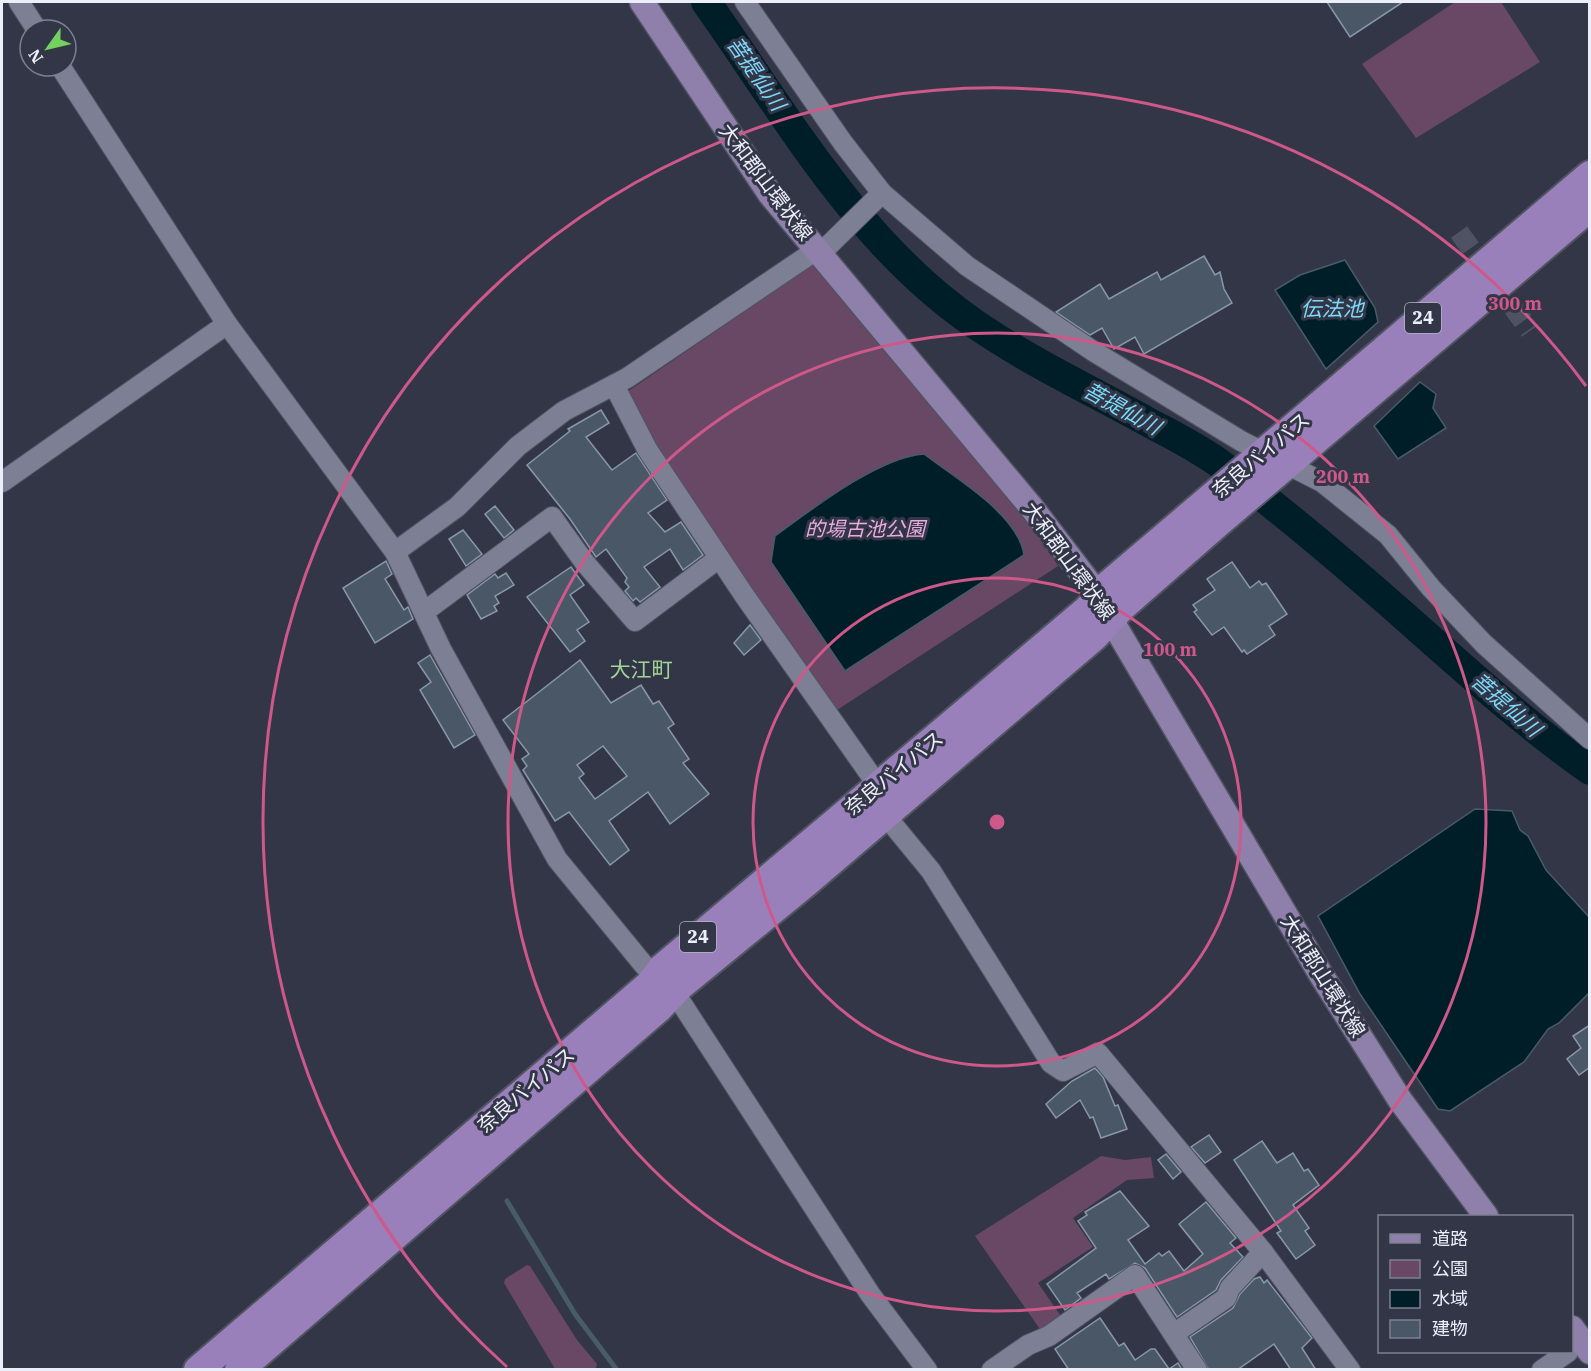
<svg xmlns="http://www.w3.org/2000/svg" width="1591" height="1371" viewBox="0 0 1591 1371" font-family="'IBM Plex Serif','Noto Sans JP',serif">
<style>
.green{fill:#684864}
.water{fill:#001e28;stroke:#475c67;stroke-width:1.5}
.lines{fill:none;stroke-linecap:round;stroke-linejoin:round}
.stream{stroke:#475c67;stroke-width:5}
.river{stroke:#001e28;stroke-width:30}
.building{fill:#495766;stroke:#8898a8;stroke-width:1.5;fill-rule:evenodd}
.minor-tunnel{stroke:#4f5262;stroke-width:20;stroke-dasharray:20 10;stroke-linecap:butt}
.minor-casing{stroke:#515462;stroke-width:22}
.major-casing{stroke:#515462;stroke-width:27}
.highway-casing{stroke:#515462;stroke-width:32}
.minor{stroke:#7d8094;stroke-width:20}
.major{stroke:#8e80ab;stroke-width:24}
.highway{stroke:#9a80bb;stroke-width:28}
.ring{fill:none;stroke:#cf588a;stroke-width:3}
.labels{text-anchor:middle;stroke-width:6;stroke-linejoin:round;paint-order:stroke}
.shield{fill:#333647;stroke:#b4b7c4;stroke-width:1.5}
.shield-label{font-size:18px;font-weight:bold;fill:#eceef9}
.street-label{font-size:20px;fill:#eceef9;stroke:#333647}
.park-label{font-size:20px;font-style:italic;fill:#e9abe0;stroke:#333647}
.water-label{font-size:21px;font-style:italic;fill:#7cdafa;stroke:#333647}
.neighbourhood-label{font-size:21px;fill:#a2d597;stroke:#333647}
.centre{fill:#cf588a;stroke:#333647;stroke-width:3}
.ring-label{font-size:18px;text-anchor:middle;font-weight:bold;fill:#cf588a;stroke:#333647;stroke-width:6;stroke-linejoin:round;paint-order:stroke}
</style>
<rect width="100%" height="100%" fill="#333647"/>
<g class="green">
<polygon points="1455,2 1501,2 1540,62 1416,138 1362,64"/>
<polygon points="812,265 1027,513 1058,566 834,712 650,444 627,392"/>
<polygon points="1101,1156 1125,1160 1151,1157 1154,1178 1127,1180 1073,1218 1093,1247 1038,1283 1065,1322 1044,1335 975,1236"/>
<polygon points="527,1265 530,1266 577,1340 597,1364 596,1368 555,1369 504,1283 505,1279"/>
</g>
<g class="water">
<polygon points="1345,260 1375,308 1378,322 1326,369 1275,290 1300,275"/>
<polygon points="1420,382 1436,394 1433,408 1446,428 1398,459 1374,426"/>
<path d="M924 454C955 478 1018 514 1024 555L845 671 771 562 775 536C812 509 879 457 924 454Z"/>
<polygon points="1475,809 1512,811 1520,830 1528,836 1546,870 1589,917 1589,993 1559,1023 1548,1029 1524,1062 1450,1111 1438,1109 1360,994 1318,916"/>
</g>
<g class="lines">
<polyline class="stream" points="507,1201 575,1314 617,1370"/>
<path class="river" d="M706 2C787 116 857 243 975 324 1027 360 1090 390 1146 421 1172 435 1199 448 1223 466 1288 515 1350 568 1411 622 1469 673 1526 725 1590 770"/>
</g>
<g class="building">
<polygon points="1327,2 1403,2 1350,37"/>
<polygon points="1204,256 1215,275 1220,272 1224,289 1232,303 1144,354 1135,337 1114,349 1102,328 1090,335 1056,312 1100,284 1109,299 1157,272 1161,280"/>
<polygon points="601,410 609,423 586,437 612,470 636,453 667,500 648,513 665,532 681,522 703,555 683,570 670,549 644,567 660,587 640,602 636,598 633,601 625,591 629,587 625,582 627,578 606,549 596,557 570,519 527,465 570,431 568,429"/>
<polygon points="495,506 514,530 504,538 485,514"/>
<polygon points="463,530 482,554 466,566 449,539"/>
<polygon points="386,561 392,574 385,579 404,610 408,607 413,619 375,643 343,588"/>
<polygon points="1232,562 1250,588 1259,581 1262,585 1266,583 1287,614 1269,626 1275,635 1247,654 1244,650 1242,652 1224,627 1212,635 1194,612 1197,610 1193,605 1215,590 1207,579"/>
<polygon points="571,567 584,585 570,595 589,622 577,630 585,641 570,652 527,597"/>
<polygon points="506,573 514,585 495,596 499,603 494,606 497,611 481,619 467,595 495,574 498,578"/>
<polygon points="750,625 761,640 744,655 734,643"/>
<polygon points="430,655 475,735 454,748 420,690 431,682 418,663"/>
<path d="M580 660 611 703 641 685 653 704 659 701 674 724 668 728 689 759 683 763 709 794 670 824 648 792 609 821 629 850 610 865 569 812 555 821 523 770 527 766 522 759 529 754 503 720ZM603 746 627 776 595 799 579 778 584 774 577 765Z"/>
<polygon points="1590,1025 1590,1067 1579,1075 1567,1059 1581,1048 1573,1036"/>
<polygon points="1095,1068 1103,1077 1115,1106 1118,1105 1127,1129 1101,1138 1093,1117 1090,1118 1080,1100 1056,1118 1046,1104 1072,1081"/>
<polygon points="1209,1135 1221,1152 1205,1163 1191,1147"/>
<polygon points="1262,1141 1277,1163 1293,1153 1304,1171 1308,1169 1319,1185 1293,1205 1309,1228 1305,1231 1315,1245 1296,1259 1277,1233 1281,1231 1234,1160"/>
<polygon points="1166,1154 1181,1172 1173,1179 1158,1160"/>
<polygon points="1120,1191 1149,1226 1128,1240 1145,1264 1159,1253 1162,1256 1169,1251 1184,1271 1203,1254 1179,1224 1206,1202 1236,1238 1230,1243 1243,1257 1221,1280 1216,1290 1177,1317 1145,1268 1135,1263 1109,1279 1106,1274 1077,1293 1081,1298 1065,1310 1047,1284 1096,1248 1078,1221 1087,1215 1085,1212"/>
<polygon points="1260,1277 1264,1283 1267,1280 1312,1338 1302,1348 1316,1370 1291,1370 1274,1344 1237,1370 1209,1370 1190,1337 1233,1308 1240,1294 1254,1279"/>
<polygon points="1100,1318 1119,1346 1124,1343 1135,1360 1151,1349 1155,1349 1169,1369 1178,1363 1182,1370 1069,1370 1055,1349"/>
</g>
<g class="lines">
<polyline class="minor-tunnel" points="1459,232 1530,331"/>
<defs>
<g id="minor">
<polyline points="19,2 37,30"/>
<polyline points="745,2 843,143 882,193 967,266 1093,351 1241,441 1322,482 1388,535 1431,588 1484,644 1590,739"/>
<polyline points="60,66 227,324 395,552 441,649 557,859 643,964 682,1004 870,1294 927,1370"/>
<polyline points="614,385 647,449 744,595 879,787"/>
<polyline points="2,482 227,324"/>
<polyline points="395,552 457,507 518,446 564,411 627,378 809,255 829,245 882,193"/>
<polyline points="424,612 552,517 585,563 635,621 719,558"/>
<polyline points="885,815 931,871 1051,1063 1063,1071 1098,1053 1263,1252 1350,1370"/>
<polyline points="1175,1333 1226,1298 1230,1288 1263,1252"/>
<polyline points="992,1370 1028,1345 1049,1336 1135,1275 1197,1370"/>
<polyline points="1542,1370 1568,1352"/>
</g>
<g id="major">
<polyline points="642,2 770,194 1032,508 1090,584 1320,973 1400,1100 1486,1216"/>
<polyline points="1572,1328 1590,1352"/>
</g>
<g id="highway">
<path d="M198 1370 649 985 662 968C804 848 946 730 1088 609L1108 585 1590 175"/>
<polyline points="239,1370 658,1009 680,986 807,882 1095,636 1122,607 1218,523 1590,207"/>
</g>
</defs>
<use href="#minor" class="minor-casing"/>
<use href="#major" class="major-casing"/>
<use href="#highway" class="highway-casing"/>
<use href="#minor" class="minor"/>
<use href="#major" class="major"/>
<use href="#highway" class="highway"/>
</g>
<g class="ring">
<circle cx="997" cy="822" r="244"/>
<circle cx="997" cy="822" r="489"/>
<path d="M507 1367A733 733 0 1 1 1586 386"/>
</g>
<g class="labels">
<g class="shield">
<rect x="1405" y="303" width="36" height="30" rx="4.5"/>
<rect x="680" y="922" width="36" height="30" rx="4.5"/>
</g>
<g class="shield-label">
<text x="1423" y="324">24</text>
<text x="698" y="943">24</text>
</g>
<g class="street-label">
<text transform="translate(766 182) rotate(53)" y="7">大和郡山環状線</text>
<text transform="translate(1261 455) rotate(-40)" y="7">奈良バイパス</text>
<text transform="translate(1069 561) rotate(54)" y="7">大和郡山環状線</text>
<text transform="translate(894 773) rotate(-39)" y="7">奈良バイパス</text>
<text transform="translate(1323 976) rotate(58)" y="7">大和郡山環状線</text>
<text transform="translate(526 1090) rotate(-40)" y="7">奈良バイパス</text>
</g>
<g class="park-label">
<text x="865" y="536">的場古池公園</text>
</g>
<g class="water-label">
<text transform="translate(756 74) rotate(55)" y="7">菩提仙川</text>
<text x="1332" y="316">伝法池</text>
<text transform="translate(1122 409) rotate(29)" y="7">菩提仙川</text>
<text transform="translate(1506 705) rotate(41)" y="7">菩提仙川</text>
</g>
<g class="neighbourhood-label">
<text x="641" y="677">大江町</text>
</g>
</g>
<circle cx="997" cy="822" r="9" class="centre"/>
<g class="ring-label">
<text x="1515" y="310">300 m</text>
<text x="1343" y="483">200 m</text>
<text x="1170" y="656">100 m</text>
</g>
<rect width="1591" height="1371" fill="none" stroke="#eceef9" stroke-width="6"/>
<rect x="1378" y="1215" width="195" height="138" fill="#333647" stroke="#7d808e" stroke-width="1.5"/>
<rect x="1390" y="1234" width="30" height="9" fill="#8e80ab" stroke="#7d808e" stroke-width="1.5"/>
<text x="1432" y="1245" font-size="18" fill="#eceef9">道路</text>
<rect x="1390" y="1260" width="30" height="18" fill="#684864" stroke="#7d808e" stroke-width="1.5"/>
<text x="1432" y="1275" font-size="18" fill="#eceef9">公園</text>
<rect x="1390" y="1290" width="30" height="18" fill="#001e28" stroke="#7d808e" stroke-width="1.5"/>
<text x="1432" y="1305" font-size="18" fill="#eceef9">水域</text>
<rect x="1390" y="1320" width="30" height="18" fill="#495766" stroke="#7d808e" stroke-width="1.5"/>
<text x="1432" y="1335" font-size="18" fill="#eceef9">建物</text>
<g transform="translate(48 48) rotate(236)"><circle r="28" fill="#333647" stroke="#7d808e" stroke-width="1.5"/>
<path d="M0-4.5L10 22L0 15L-10 22Z" fill="#72d25d"/>
<text y="-9" font-size="16" font-weight="bold" text-anchor="middle" fill="#eceef9">N</text>
</g>
</svg>
